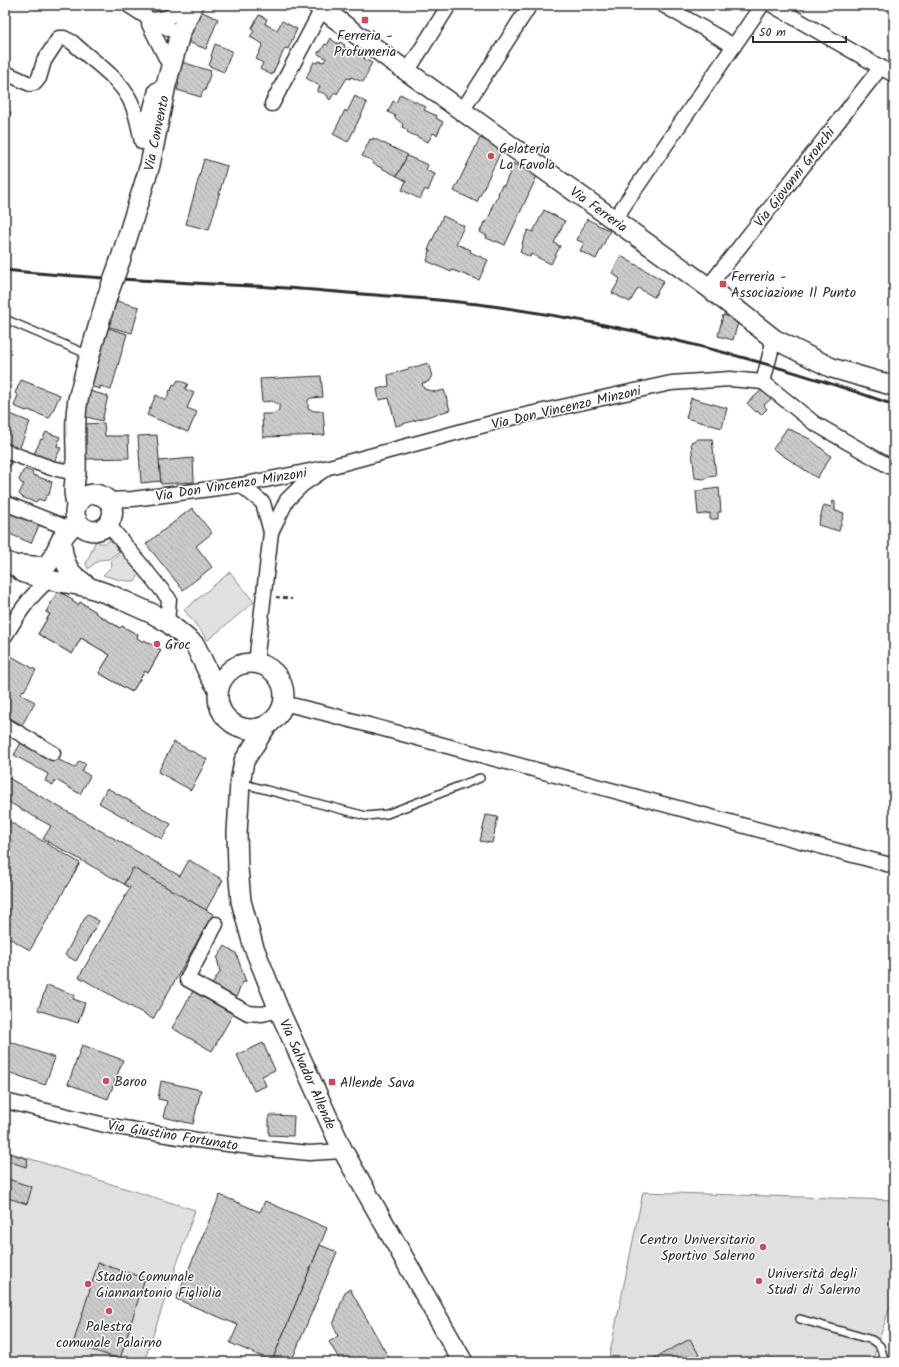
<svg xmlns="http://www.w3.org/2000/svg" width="899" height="1367" viewBox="0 0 899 1367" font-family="Kalam,sans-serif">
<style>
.green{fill:#e0e0e0;stroke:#868686}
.building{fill:url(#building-back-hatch);stroke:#2b2b2b}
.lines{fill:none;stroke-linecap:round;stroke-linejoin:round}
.lane-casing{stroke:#2b2b2b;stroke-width:10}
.street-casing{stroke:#2b2b2b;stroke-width:17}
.secondary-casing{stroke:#2b2b2b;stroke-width:22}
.path{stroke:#2b2b2b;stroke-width:2;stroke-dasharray:4 3;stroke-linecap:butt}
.lane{stroke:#fff;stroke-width:7}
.street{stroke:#fff;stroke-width:14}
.secondary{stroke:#fff;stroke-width:19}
.rail{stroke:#2b2b2b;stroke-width:3}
.secondary-bridge-casing{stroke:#2b2b2b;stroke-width:22;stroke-linecap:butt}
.secondary-bridge{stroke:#fff;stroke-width:19}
.poi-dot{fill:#d1495b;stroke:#fff;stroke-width:1.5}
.labels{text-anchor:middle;stroke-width:3;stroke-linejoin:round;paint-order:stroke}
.poi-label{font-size:14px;fill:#2b2b2b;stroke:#fff;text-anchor:start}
.street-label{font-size:14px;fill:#2b2b2b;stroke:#fff}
</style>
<defs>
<pattern id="building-back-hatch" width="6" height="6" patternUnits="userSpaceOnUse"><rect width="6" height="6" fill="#cbcbcb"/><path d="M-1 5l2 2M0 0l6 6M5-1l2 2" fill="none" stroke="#aeaeae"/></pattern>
</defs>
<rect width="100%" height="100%" fill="#fff"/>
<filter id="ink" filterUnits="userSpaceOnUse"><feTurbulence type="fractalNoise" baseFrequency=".025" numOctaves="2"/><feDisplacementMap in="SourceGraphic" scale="8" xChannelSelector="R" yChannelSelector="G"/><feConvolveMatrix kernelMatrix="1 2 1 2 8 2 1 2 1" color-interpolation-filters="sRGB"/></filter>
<g filter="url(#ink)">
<g class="green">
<polygon points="111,539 119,551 109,559 99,560 88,569 86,564 96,540 100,543 106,543"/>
<path d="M122 551 139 574C138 576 137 579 136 580 130 584 110 577 103 575L112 566 111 560Z"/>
<polygon points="230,572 254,602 208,640 184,610"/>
<polygon points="5,1151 195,1210 144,1362 18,1362 5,1358"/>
<polygon points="643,1192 894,1200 894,1294 872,1362 608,1362"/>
</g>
<g class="building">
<polygon points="200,11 218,19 206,49 188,42"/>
<polygon points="259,15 267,19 265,24 277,30 282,21 297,29 288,49 285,48 272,75 260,69 263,63 256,59 263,44 250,37 254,31 251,29"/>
<polygon points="331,38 333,41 339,44 340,42 345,45 344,48 346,49 348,48 357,55 359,53 365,57 364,59 372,63 368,70 369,71 363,82 351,77 350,79 347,78 337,94 335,92 330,100 328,98 328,96 321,92 317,92 320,86 306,78 314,62 318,63 319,61 324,62 326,58 318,54 318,52 321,51 325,44 327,45"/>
<polygon points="215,44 232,51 224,72 209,66 212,57 211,56"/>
<polygon points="182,62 211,71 205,91 203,90 201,97 177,90 179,83 176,82"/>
<polygon points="400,94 426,107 424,110 437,116 436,118 443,122 437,135 433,133 428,142 407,132 408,130 402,127 403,124 394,117 396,116 388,112 393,101 396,103"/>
<polygon points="355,96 367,103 348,142 333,134 345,110 347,112"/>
<polygon points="5,111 11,112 5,129"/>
<polygon points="373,138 408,155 407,156 397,176 372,163 373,161 362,156 370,139 372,140"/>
<polygon points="480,138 503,147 477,202 454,191"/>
<polygon points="407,156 428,165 426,170 435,174 428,191 425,189 420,199 402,190 406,181 397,176"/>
<polygon points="204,159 227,166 209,230 186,224"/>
<polygon points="512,163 521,167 521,165 538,174 505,245 496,241 496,242 486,238 487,236 480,232 484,222 486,223 493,208 491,208 499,194 498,193 502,185 504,186 510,172 508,171"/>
<polygon points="544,210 565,221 554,243 560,246 551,264 531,254 530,257 520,252 523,244 522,243 528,230 533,232"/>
<polygon points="443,216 464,226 456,244 471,250 470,252 488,260 479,280 452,270 451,272 427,261 430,251 428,250"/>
<polygon points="587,219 610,231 596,259 580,251 584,243 577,240"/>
<polygon points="621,256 664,281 654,297 638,288 630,302 612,293 620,279 612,273"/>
<polygon points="113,300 139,307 132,333 106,326"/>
<polygon points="723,315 739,319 733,340 718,336"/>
<polygon points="105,327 127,334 111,390 100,386 100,389 89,386"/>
<polygon points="428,363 432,376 428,382 422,383 424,389 436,392 444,390 450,410 396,426 389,398 379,400 377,389 389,386 388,375"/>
<polygon points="321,376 323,397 311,398 308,400 308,408 314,411 323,411 325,435 263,437 262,414 273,414 279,410 279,404 271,401 262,402 260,379"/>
<polygon points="21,380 60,395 50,417 49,418 28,410 26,411 14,406 18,395 15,393"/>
<polygon points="178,380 188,384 185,389 194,393 187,408 197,412 188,432 147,415 156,395 166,400 170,390 171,391 173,384 175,385"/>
<polygon points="763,389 772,398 764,405 767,409 761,415 757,411 756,412 747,403"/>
<polygon points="89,391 108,396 102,421 83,416"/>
<polygon points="691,398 727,408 722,428 686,418"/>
<polygon points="5,412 30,422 18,452 5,447"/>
<polygon points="104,423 105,436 128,436 129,458 86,459 84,424"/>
<polygon points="787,428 810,439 831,456 817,478 773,449"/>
<polygon points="46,432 60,437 57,446 61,448 54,462 34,454 41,439 42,440"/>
<polygon points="157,435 161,481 141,483 138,436"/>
<polygon points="698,439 712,439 716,476 708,477 704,479 695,478 691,442"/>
<polygon points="5,458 12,460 5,476"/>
<polygon points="193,458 194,482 161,484 159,461"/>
<polygon points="26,469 32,472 33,475 52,482 49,495 47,495 44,501 38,499 36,503 22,497 19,494 24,484 21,483 19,480 23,471"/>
<polygon points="719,488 721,512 718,512 718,519 710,519 710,513 698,515 696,491"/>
<polygon points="833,501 835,502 835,511 844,513 839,531 818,525 824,505 831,507"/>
<polygon points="192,508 212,533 196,546 212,567 183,590 146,544"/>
<polygon points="5,509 40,524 31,543 5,532"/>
<polygon points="58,591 72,599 72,601 78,605 80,602 96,612 95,613 120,628 122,626 138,635 137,638 143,642 144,640 161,650 148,673 145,671 132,692 99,673 110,655 81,638 72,654 38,634 50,614 46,612"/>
<polygon points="58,591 72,599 72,601 78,605 80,602 96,612 95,613 120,628 122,626 138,635 137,638 143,642 144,640 161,650 148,673 145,671 132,692 99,673 110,655 81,638 72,654 38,634 50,614 46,612"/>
<polygon points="11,656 36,670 24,691 23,690 20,694 35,702 22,725 5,715 5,667"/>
<polygon points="22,741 75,768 79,761 86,764 82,771 90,776 80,794 56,780 53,785 45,781 48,774 14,755"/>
<polygon points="174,742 207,759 191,790 158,772"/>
<polygon points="5,776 180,876 189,860 223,880 206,910 133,868 124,884 43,839 51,826 5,800"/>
<polygon points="107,788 171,824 162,839 99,803"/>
<polygon points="486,815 498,817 492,843 480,841"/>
<polygon points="5,819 80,863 30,950 5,936"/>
<polygon points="133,868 213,914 153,1019 79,977 130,888 124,884"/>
<polygon points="87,914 99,921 76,961 65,955"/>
<polygon points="225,946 236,953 246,982 243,982 235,999 211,986 220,972 217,958"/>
<polygon points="47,985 75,995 73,999 85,1003 78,1023 38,1010"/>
<polygon points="193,991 233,1014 212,1051 172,1028"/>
<polygon points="11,1042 55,1058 45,1085 5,1071 5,1058"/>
<polygon points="263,1043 275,1070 262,1076 266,1086 254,1091 237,1055"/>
<polygon points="82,1045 123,1060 108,1099 68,1084"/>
<polygon points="161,1081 201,1090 193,1124 163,1117 167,1101 158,1099"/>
<polygon points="269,1115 294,1116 293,1136 269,1135"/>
<polygon points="5,1152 28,1159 26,1167 5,1160"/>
<polygon points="5,1178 32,1187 27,1204 5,1197"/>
<polygon points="220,1195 260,1212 265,1201 327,1228 272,1361 230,1343 238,1325 176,1299"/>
<polygon points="320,1245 337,1252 291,1362 275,1362 272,1361"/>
<polygon points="98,1263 145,1278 120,1359 73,1344"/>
<polygon points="350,1289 391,1362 341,1362 329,1342 338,1336 333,1325 345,1292"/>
<polygon points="690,1339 703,1362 647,1362"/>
</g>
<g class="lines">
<defs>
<g id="lane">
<polyline points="5,319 89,355"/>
<polyline points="240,783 366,816 387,814 480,778"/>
<polyline points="800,1319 872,1340 880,1346 885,1362"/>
</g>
<g id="street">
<polyline points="128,5 151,20 180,34 181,25"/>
<polyline points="663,5 734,46"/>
<polyline points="772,5 894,75"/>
<path d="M151 20C167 18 172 18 183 5"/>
<polyline points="149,24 171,68"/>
<polyline points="407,72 449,5"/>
<path d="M8 74 30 84 35 83 39 78 44 61 59 38H64L72 42C92 61 117 75 130 100 137 113 139 128 142 142L156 90 162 87"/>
<polyline points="272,104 322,9"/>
<polyline points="462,111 530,5"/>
<polyline points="614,220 762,5"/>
<polyline points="708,287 881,67"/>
<polyline points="763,382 814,423 894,469"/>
<polyline points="5,451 51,468 76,473"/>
<polyline points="241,485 263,503 271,532 256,663"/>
<polyline points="107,500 133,499 241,485 329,467 507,419 671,383 730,379 763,382 774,339"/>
<polyline points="5,503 70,529"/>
<polyline points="108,524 169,599 167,622"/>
<polyline points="271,532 287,500 302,485 324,470"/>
<path d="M5 636C17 616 30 595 49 580"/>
<polyline points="283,703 324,713 894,866"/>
<polyline points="5,725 53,753"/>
<polyline points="216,924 187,979 248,1013 262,1014 279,1010"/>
<polyline points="5,1101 105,1125 197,1140 258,1148 309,1153 343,1151"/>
</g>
<g id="secondary">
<polyline points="317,5 391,60 708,287 774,339 832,368 894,386"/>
<polyline points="120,261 150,165 166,85 180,34 193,5"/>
<path d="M76 506C89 481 122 500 110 521 107 527 101 530 95 531 87 531 79 526 76 518 74 514 75 511 76 506 76 502 74 496 74 491 74 485 75 479 76 473 77 451 74 428 77 406 78 396 82 386 84 376 91 350 99 324 107 297"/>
<path d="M62 538C61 549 64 563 71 572 76 578 83 582 88 587"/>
<polyline points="5,561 12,564 24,573 49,580 88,587 111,595 153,614 167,622 195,645 210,676 218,689"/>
<path d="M21 565 45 567C54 559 56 549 62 539 66 532 72 527 77 521"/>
<circle cx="251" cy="696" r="33"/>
<polyline points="267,725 244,761 240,783 237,833 238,868 241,901 253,945 279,1010 343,1151 463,1362"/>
</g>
</defs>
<use href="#lane" class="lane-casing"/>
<use href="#street" class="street-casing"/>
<use href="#secondary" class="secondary-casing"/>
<polyline class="path" points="276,597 292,599"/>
<use href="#lane" class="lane"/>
<use href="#street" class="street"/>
<use href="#secondary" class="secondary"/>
<path class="rail" d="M5 270C98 280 192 282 286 288 316 290 346 293 376 295 412 298 449 300 485 305 624 324 762 358 894 405"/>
<defs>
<polyline id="secondary-bridge" points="107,297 120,261"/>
</defs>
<use href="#secondary-bridge" class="secondary-bridge-casing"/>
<use href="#secondary-bridge" class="secondary-bridge"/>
</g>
</g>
<g class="poi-dot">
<rect x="361" y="16" width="8" height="8" rx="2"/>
<circle cx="491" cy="156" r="4"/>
<rect x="719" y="280" width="8" height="8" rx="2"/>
<circle cx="157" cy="644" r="4"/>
<circle cx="106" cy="1081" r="4"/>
<rect x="328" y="1078" width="8" height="8" rx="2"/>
<circle cx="763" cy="1247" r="4"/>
<circle cx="759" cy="1281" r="4"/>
<circle cx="88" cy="1284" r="4"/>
<circle cx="109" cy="1311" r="4"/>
</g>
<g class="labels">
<g class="poi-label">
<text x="365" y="40" text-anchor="middle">Ferreria -<tspan x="365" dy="16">Profumeria</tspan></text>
<text x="499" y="153">Gelateria<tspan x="499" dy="16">La Favola</tspan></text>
<text x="731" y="281">Ferreria -<tspan x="731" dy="16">Associazione Il Punto</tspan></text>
<text x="165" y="649">Groc</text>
<text x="114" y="1086">Baroo</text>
<text x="340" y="1087">Allende Sava</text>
<text x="755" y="1244" text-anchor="end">Centro Universitario<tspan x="755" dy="16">Sportivo Salerno</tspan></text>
<text x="767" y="1278">Università degli<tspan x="767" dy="16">Studi di Salerno</tspan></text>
<text x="96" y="1281">Stadio Comunale<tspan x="96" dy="16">Giannantonio Figliolia</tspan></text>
<text x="109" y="1331" text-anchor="middle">Palestra<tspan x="109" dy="16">comunale Palairno</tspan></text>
</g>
<g class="street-label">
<text transform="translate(156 133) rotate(-78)" y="5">Via Convento</text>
<text transform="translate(794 177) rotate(-52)" y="5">Via Giovanni Gronchi</text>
<text transform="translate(599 209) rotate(36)" y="5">Via Ferreria</text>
<text transform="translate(566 407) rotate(-13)" y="5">Via Don Vincenzo Minzoni</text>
<text transform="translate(231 484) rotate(-9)" y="5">Via Don Vincenzo Minzoni</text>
<text transform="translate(308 1074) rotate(66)" y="5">Via Salvador Allende</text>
<text transform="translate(173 1135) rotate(9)" y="5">Via Giustino Fortunato</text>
</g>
</g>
<rect width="899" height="1367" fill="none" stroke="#fff" stroke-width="20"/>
<rect x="10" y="10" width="879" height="1347" fill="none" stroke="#2b2b2b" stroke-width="1.5" filter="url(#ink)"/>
<path d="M753 36v6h93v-6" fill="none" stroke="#2b2b2b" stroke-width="2"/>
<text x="759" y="36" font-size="12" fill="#2b2b2b" stroke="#ffffff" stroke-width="3" paint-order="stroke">50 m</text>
</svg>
